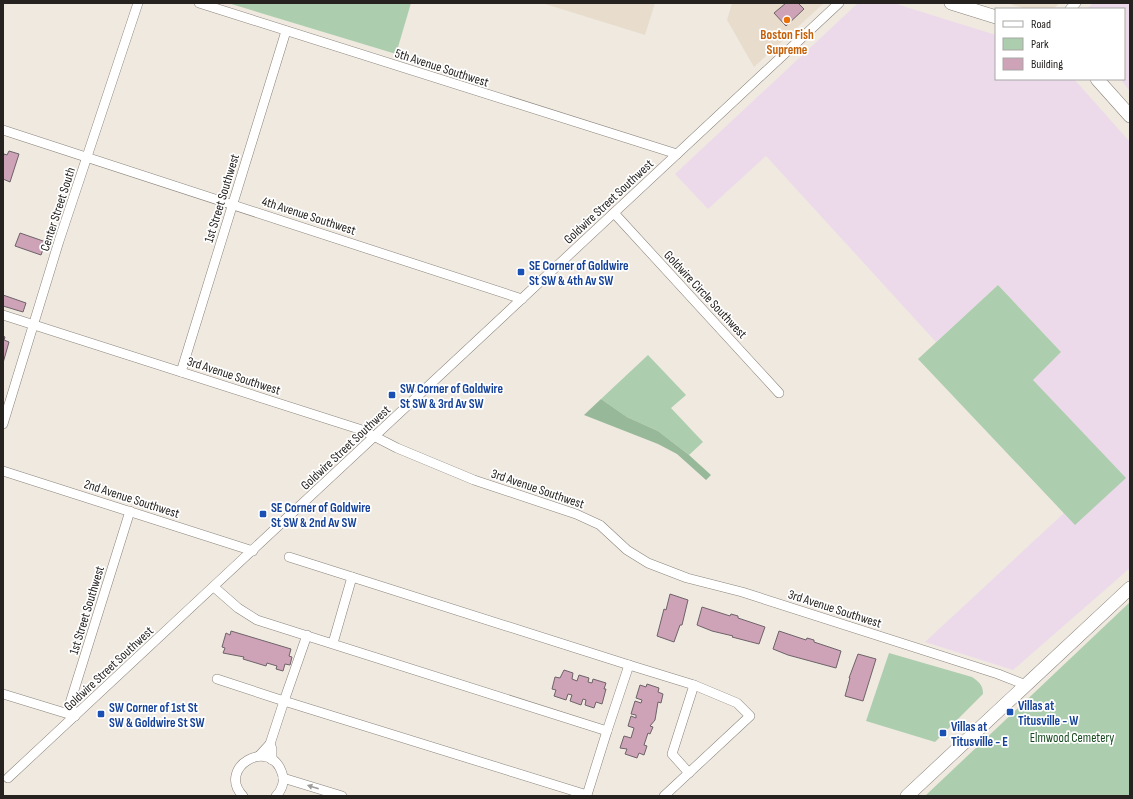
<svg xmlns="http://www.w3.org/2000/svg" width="1133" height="799" viewBox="0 0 1133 799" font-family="'Sofia Sans Condensed',sans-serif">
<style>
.built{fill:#e8ddcc}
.industrial{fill:#ecdaeb}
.green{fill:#adceae}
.forest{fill:#97b999}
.building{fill:#cea2b7;stroke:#6d6368}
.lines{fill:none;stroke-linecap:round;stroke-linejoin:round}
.minor-casing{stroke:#89837a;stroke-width:10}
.secondary-casing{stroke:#89837a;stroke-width:14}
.minor{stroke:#fff;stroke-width:9}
.secondary{stroke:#fff;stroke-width:13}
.oneway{fill:#9d9c9a}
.food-dot{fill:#e8710a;stroke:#fff;stroke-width:1.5}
.transit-dot{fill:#1a4fb4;stroke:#fff;stroke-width:1.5}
.labels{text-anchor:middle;stroke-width:3.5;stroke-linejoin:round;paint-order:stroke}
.food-label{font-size:13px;font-weight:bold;fill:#c56008;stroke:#fff}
.street-label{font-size:13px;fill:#25221f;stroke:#fff}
.transit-label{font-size:13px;font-weight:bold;fill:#164399;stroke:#fff;text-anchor:start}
.park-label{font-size:13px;fill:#16491e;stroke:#fff}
</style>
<rect width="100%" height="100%" fill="#f0e9e0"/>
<g class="built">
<polygon points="542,3 655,3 645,35"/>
<polygon points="732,3 824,3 754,67 727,20"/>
<polygon points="1007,3 1060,3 1053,9 1026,9"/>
</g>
<g class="industrial">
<polygon points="858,3 893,3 996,35 996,79 1074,79 1130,142 1130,568 1013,670 925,642 1064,513 1076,525 1033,379 1061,352 998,285 936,342 766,156 708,209 675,174"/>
<polygon points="1093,3 1130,3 1130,91 1120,79 1124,79 1124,9 1087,9"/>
</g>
<g class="green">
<polygon points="228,3 411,3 396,54"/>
<polygon points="998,285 1061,352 1033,380 1126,478 1075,525 918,359"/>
<polygon points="648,355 686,395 671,408 703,442 689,455 658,431 627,417 601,399"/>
<polygon points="1130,602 1130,796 925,796"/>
<path d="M889 653 972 677C979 682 983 685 983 694L935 742 866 721Z"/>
</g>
<polygon class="forest" points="601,399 627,417 658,431 689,455 711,475 706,480 677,454 658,444 584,415"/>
<g class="building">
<polygon points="786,3 798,3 804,9 786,26 774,13"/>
<polygon points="9,151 19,154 10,182 3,179 3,158 4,154 7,155"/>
<polygon points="20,233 46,242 41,255 15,246"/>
<polygon points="3,295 26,303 23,312 3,306"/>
<polygon points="3,336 5,337 4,340 9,342 3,363"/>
<polygon points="670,594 688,600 682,625 680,625 674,642 657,636 664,609 666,610"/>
<polygon points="702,607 730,616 731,614 738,616 738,618 765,627 759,644 732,637 733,636 712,631 697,625"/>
<polygon points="231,631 291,649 289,656 292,657 290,665 285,664 283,671 276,669 277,666 267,663 266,666 243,659 244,657 223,653 225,648 222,647 226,633 230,635"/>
<polygon points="779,631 806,640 807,638 814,640 814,642 841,651 836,668 788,655 773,649"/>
<polygon points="858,654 876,659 863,701 845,696 850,678 849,678"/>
<polygon points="564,670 573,673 572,679 577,681 579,675 589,678 588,682 592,683 593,679 606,683 604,689 606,689 602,704 596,702 594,708 585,705 586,700 583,699 581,705 570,701 572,695 568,694 566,700 554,696 556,690 552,689 555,677 560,678"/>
<polygon points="647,684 659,688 658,692 663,694 661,703 658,702 655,720 650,726 653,727 650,734 648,733 644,745 647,746 644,755 639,753 637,758 625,754 627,749 620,748 624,736 631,738 634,728 628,726 631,716 636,718 636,715 631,714 635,701 641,703 642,700 636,698 640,685 646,687"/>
</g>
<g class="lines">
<defs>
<g id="minor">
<polyline points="199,3 677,154"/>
<polyline points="1070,9 1076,3"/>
<polyline points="3,130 522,299"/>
<polyline points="614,213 779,393"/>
<polyline points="3,315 362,430 397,448 474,480 576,514 600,525 627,550 648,563 687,578 742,592 998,674 1026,685"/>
<polyline points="181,372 286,31"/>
<polyline points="3,424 59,241 138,3"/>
<polyline points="3,471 253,551"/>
<polyline points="289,557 352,577"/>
<polyline points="214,587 238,608 257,620 607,731 629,665 352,577 333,643"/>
<polyline points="307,635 284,701 587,795 607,731"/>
<polyline points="629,665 694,685 672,754 689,773"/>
<polyline points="217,679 284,701 270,744"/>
<polyline points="3,694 75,716"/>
<polyline points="75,716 70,703 130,511"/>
<polyline points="259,756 270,744 272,749 272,760"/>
<polyline points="8,778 839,3"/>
<polyline points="283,778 342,796"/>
<path d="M243 796C216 768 270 736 282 773 285 781 282 790 276 796"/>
<polyline points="664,796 750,716 737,703 694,685"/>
</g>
<g id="secondary">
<polyline points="951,3 996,17"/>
<polyline points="1097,79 1130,116"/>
<polyline points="907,796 1130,588"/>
</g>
</defs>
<use href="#minor" class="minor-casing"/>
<use href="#secondary" class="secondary-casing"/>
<use href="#minor" class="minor"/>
<use href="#secondary" class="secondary"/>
</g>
<defs><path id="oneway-solid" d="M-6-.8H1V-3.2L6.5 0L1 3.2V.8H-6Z"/></defs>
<use class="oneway" href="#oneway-solid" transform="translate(313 787) rotate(-163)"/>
<circle class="food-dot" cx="787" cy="20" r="4"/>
<g class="transit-dot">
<rect x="517" y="268" width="8" height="8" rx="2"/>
<rect x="388" y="391" width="8" height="8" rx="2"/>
<rect x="259" y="510" width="8" height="8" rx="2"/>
<rect x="1006" y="708" width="8" height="8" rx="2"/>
<rect x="97" y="710" width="8" height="8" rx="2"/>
<rect x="939" y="729" width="8" height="8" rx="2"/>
</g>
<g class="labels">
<g class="food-label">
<text x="787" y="39">Boston Fish<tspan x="787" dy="15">Supreme</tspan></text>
</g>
<g class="street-label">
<text transform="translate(442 67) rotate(18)" y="5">5th Avenue Southwest</text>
<text transform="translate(221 198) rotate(-73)" y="5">1st Street Southwest</text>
<text transform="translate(608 201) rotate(-43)" y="5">Goldwire Street Southwest</text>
<text transform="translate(57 209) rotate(-72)" y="5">Center Street South</text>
<text transform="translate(309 215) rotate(18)" y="5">4th Avenue Southwest</text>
<text transform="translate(706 294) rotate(47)" y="5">Goldwire Circle Southwest</text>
<text transform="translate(234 375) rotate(18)" y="5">3rd Avenue Southwest</text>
<text transform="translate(345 447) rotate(-43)" y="5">Goldwire Street Southwest</text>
<text transform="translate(538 488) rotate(19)" y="5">3rd Avenue Southwest</text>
<text transform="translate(132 498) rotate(18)" y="5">2nd Avenue Southwest</text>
<text transform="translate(835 608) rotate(18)" y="5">3rd Avenue Southwest</text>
<text transform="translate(86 610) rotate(-73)" y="5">1st Street Southwest</text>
<text transform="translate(108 668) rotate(-43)" y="5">Goldwire Street Southwest</text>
</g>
<g class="transit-label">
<text x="529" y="270">SE Corner of Goldwire<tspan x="529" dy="15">St SW &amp; 4th Av SW</tspan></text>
<text x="400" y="393">SW Corner of Goldwire<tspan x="400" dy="15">St SW &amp; 3rd Av SW</tspan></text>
<text x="271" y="512">SE Corner of Goldwire<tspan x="271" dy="15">St SW &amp; 2nd Av SW</tspan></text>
<text x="1018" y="710">Villas at<tspan x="1018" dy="15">Titusville - W</tspan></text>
<text x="109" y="712">SW Corner of 1st St<tspan x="109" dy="15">SW &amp; Goldwire St SW</tspan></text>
<text x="951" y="731">Villas at<tspan x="951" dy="15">Titusville - E</tspan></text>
</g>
<g class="park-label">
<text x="1072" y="742">Elmwood Cemetery</text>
</g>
</g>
<rect width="1133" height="799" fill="none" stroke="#25221f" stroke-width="8"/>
<rect x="995" y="8" width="130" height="72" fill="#ffffff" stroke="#a8a7a5"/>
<rect x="1003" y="21" width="20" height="6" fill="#ffffff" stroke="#a8a7a5"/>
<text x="1031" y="28" font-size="12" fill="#25221f">Road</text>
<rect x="1003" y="38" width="20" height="12" fill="#adceae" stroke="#a8a7a5"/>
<text x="1031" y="48" font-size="12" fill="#25221f">Park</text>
<rect x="1003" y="58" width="20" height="12" fill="#cea2b7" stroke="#a8a7a5"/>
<text x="1031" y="68" font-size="12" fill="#25221f">Building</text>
</svg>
